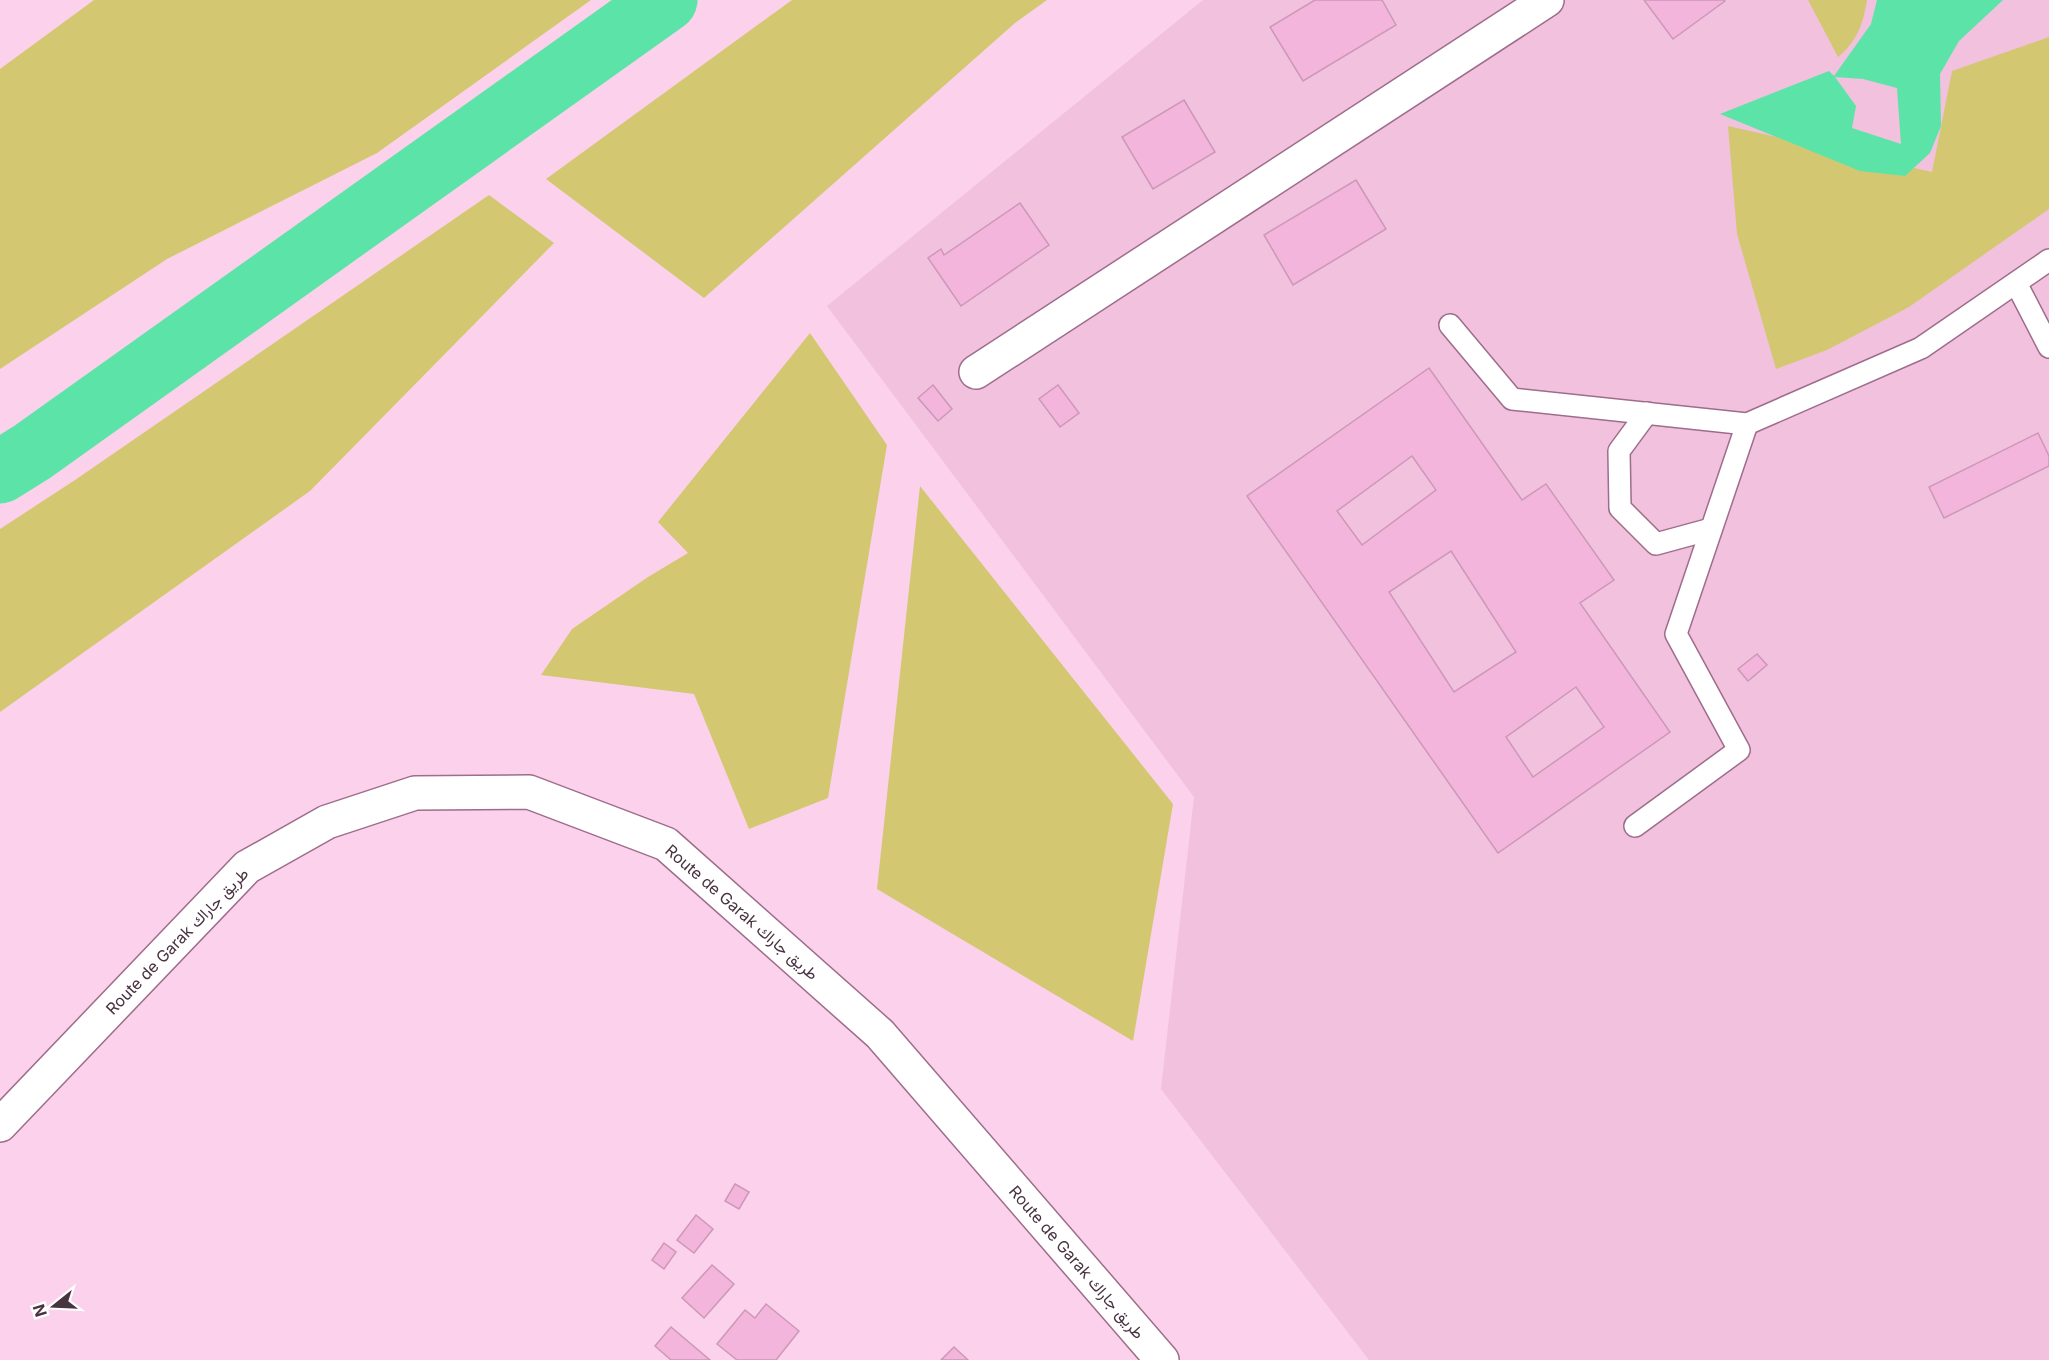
<svg xmlns="http://www.w3.org/2000/svg" width="2049" height="1360" viewBox="0 0 2049 1360" font-family="Inter,Vazirmatn,sans-serif">
<style>
.built{fill:#f1c1de}
.green{fill:#d3c871}
.water{fill:#5ce3a8;fill-rule:evenodd}
.lines{fill:none;stroke-linecap:round;stroke-linejoin:round}
.river{stroke:#5ce3a8;stroke-width:63}
.building{fill:#f4b5dc;stroke:#cc98b8;stroke-width:1.5;fill-rule:evenodd}
.service-casing{stroke:#9d6d8b;stroke-width:24}
.minor-casing{stroke:#9d6d8b;stroke-width:36}
.tertiary-casing{stroke:#9d6d8b;stroke-width:36}
.service{stroke:#fff;stroke-width:21}
.minor{stroke:#fff;stroke-width:33}
.tertiary{stroke:#fff;stroke-width:33}
.labels{text-anchor:middle;stroke-width:4.5;stroke-linejoin:round;paint-order:stroke}
.street-label{font-size:16px;fill:#483340;stroke:#fff}
</style>
<rect width="100%" height="100%" fill="#fcd1eb"/>
<polygon class="built" points="1203,0 2049,0 2049,1360 1369,1360 1161,1089 1194,797 827,306"/>
<g class="green">
<polygon points="94,0 591,0 377,153 167,259 0,369 0,69"/>
<polygon points="792,0 1047,0 1015,23 704,298 546,179"/>
<path d="M1808 0H1867C1863 25 1857 41 1838 57Z"/>
<polygon points="2049,37 2049,209 1909,307 1827,350 1776,369 1737,234 1728,126 1932,172 1952,71"/>
<polygon points="489,195 554,243 310,491 0,712 0,529 75,480"/>
<polygon points="810,333 887,445 828,798 749,829 694,694 541,675 572,629 648,577 688,553 658,522"/>
<polygon points="920,486 1173,804 1133,1041 877,889"/>
</g>
<path class="water" d="M1877 0H2003L1959 41 1940 74 1941 126 1930 153 1905 176 1860 171 1720 114 1829 71 1834 76 1871 24ZM1835 77 1863 79 1897 88 1901 144 1852 128 1856 106Z"/>
<g class="lines">
<polyline class="river" points="0,472 32,452 666,0"/>
</g>
<g class="building">
<polygon points="1315,0 1382,0 1396,25 1303,81 1270,27"/>
<polygon points="1644,0 1724,0 1725,1 1673,39"/>
<polygon points="1184,100 1215,152 1153,189 1122,137"/>
<polygon points="1356,180 1386,229 1293,285 1264,235"/>
<polygon points="1020,203 1049,245 961,306 928,258 941,249 944,255"/>
<path d="M1429 368 1522 500 1546 484 1614 580 1580 603 1670 732 1498 853 1247 496ZM1412 456 1436 490 1362 545 1337 511ZM1451 551 1516 652 1454 692 1389 592ZM1576 687 1604 727 1533 777 1506 737Z"/>
<polygon points="933,385 952,409 938,421 918,398"/>
<polygon points="1058,385 1079,413 1060,427 1039,399"/>
<polygon points="2038,433 2049,456 2049,466 1944,518 1929,487"/>
<polygon points="1757,654 1767,665 1748,681 1738,669"/>
<polygon points="735,1184 749,1192 739,1209 725,1201"/>
<polygon points="696,1215 713,1229 694,1253 677,1240"/>
<polygon points="664,1243 676,1252 664,1269 652,1260"/>
<polygon points="712,1265 734,1284 704,1318 682,1298"/>
<polygon points="766,1304 799,1331 776,1360 737,1360 717,1344 745,1310 755,1318"/>
<polygon points="671,1327 710,1360 671,1360 655,1346"/>
<polygon points="954,1347 968,1360 941,1360"/>
</g>
<g class="lines">
<defs>
<g id="service">
<polyline points="2016,283 2049,347"/>
<polyline points="1450,325 1512,399 1747,424 1921,348 2049,260"/>
<polyline points="1647,413 1619,451 1620,508 1656,544 1711,529"/>
<polyline points="1635,826 1739,750 1676,634 1747,424"/>
</g>
<polyline id="minor" points="976,372 1547,0"/>
<polyline id="tertiary" points="0,1125 247,867 327,822 415,793 529,792 666,844 880,1034 1162,1360"/>
</defs>
<use href="#service" class="service-casing"/>
<use href="#minor" class="minor-casing"/>
<use href="#tertiary" class="tertiary-casing"/>
<use href="#service" class="service"/>
<use href="#minor" class="minor"/>
<use href="#tertiary" class="tertiary"/>
</g>
<g class="labels">
<g class="street-label">
<text transform="translate(742 912) rotate(41)" y="6">Route de Garak طريق جاراك</text>
<text transform="translate(177 941) rotate(-46)" y="6">Route de Garak طريق جاراك</text>
<text transform="translate(1077 1262) rotate(49)" y="6">Route de Garak طريق جاراك</text>
</g>
</g>
<g transform="translate(54 1306) rotate(252)" stroke="#ffffff" stroke-width="4.5" paint-order="stroke">
<path d="M0-4.5L10 22L0 15L-10 22Z" fill="#483340"/>
<text y="-9" font-size="16" font-weight="bold" text-anchor="middle" fill="#483340">N</text>
</g>
</svg>
